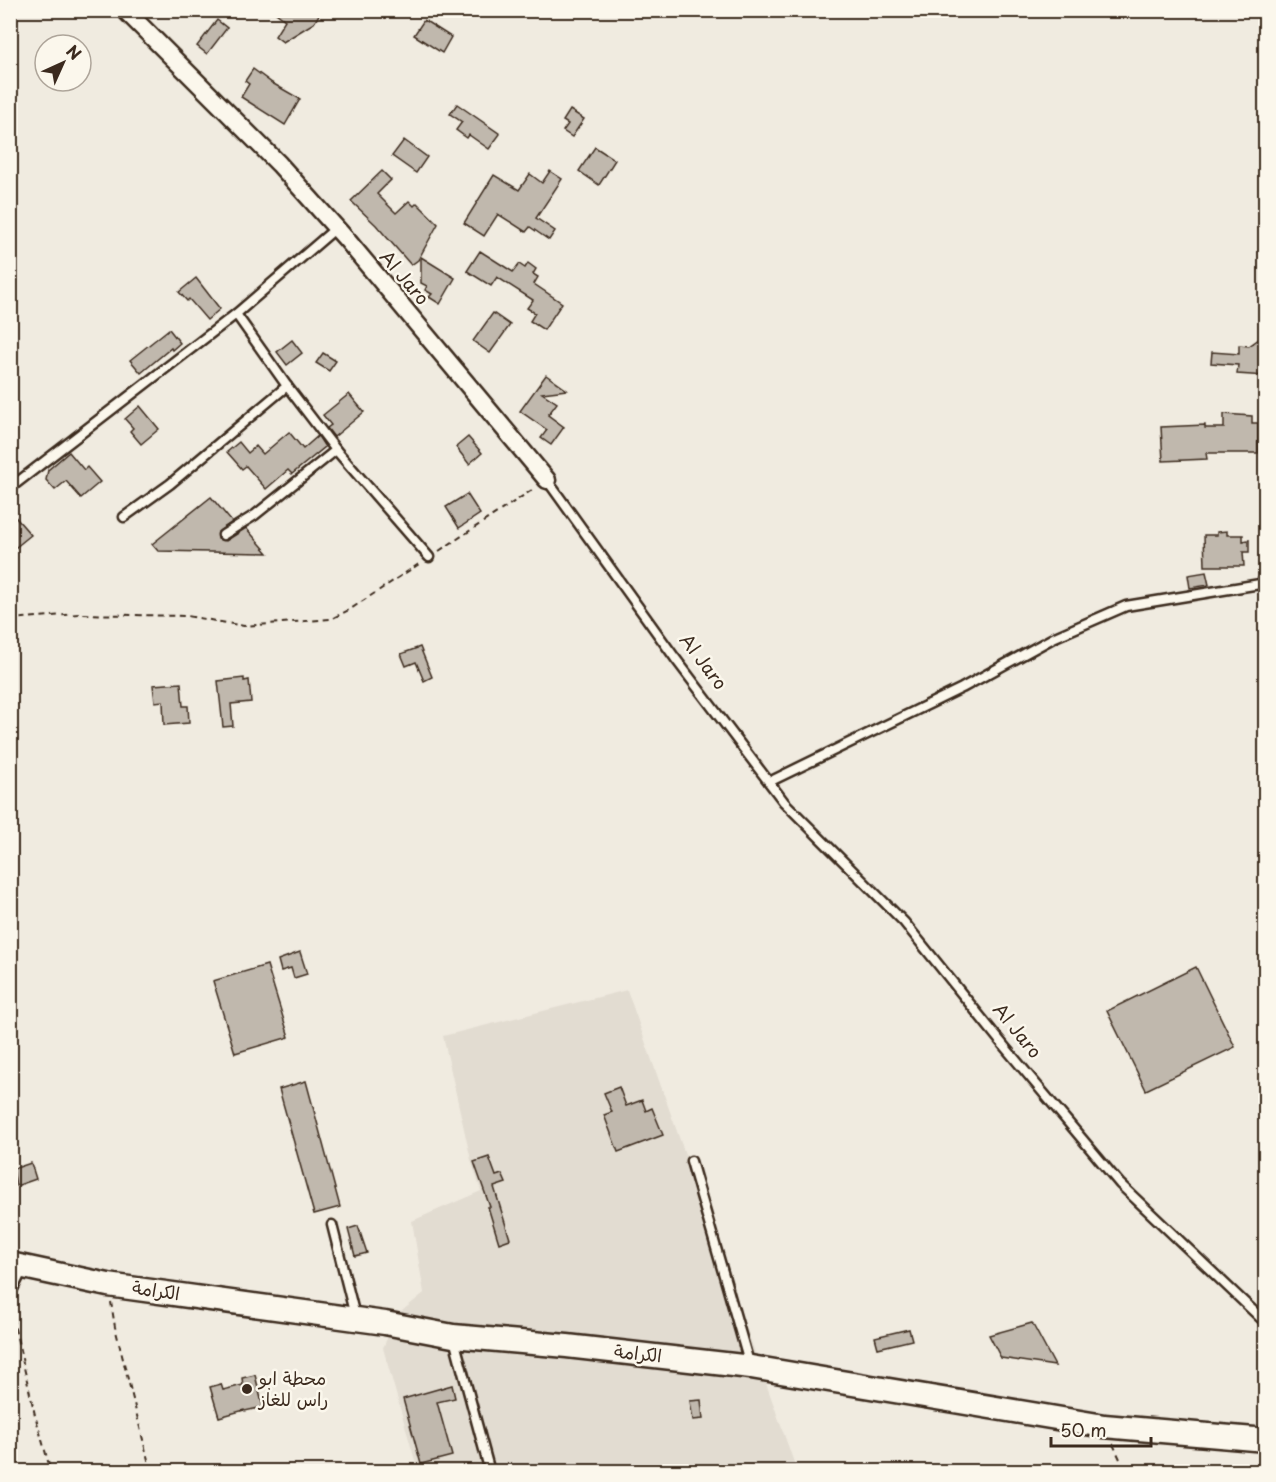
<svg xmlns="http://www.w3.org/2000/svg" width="1276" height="1482" viewBox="0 0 1276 1482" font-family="'Playpen Sans','Playpen Sans Arabic',sans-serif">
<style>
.built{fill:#e2dcd1}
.building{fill:#c0b8ad;stroke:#3b2a1e;stroke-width:1.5}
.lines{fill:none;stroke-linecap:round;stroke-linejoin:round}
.lane-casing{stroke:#3b2a1e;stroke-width:13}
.street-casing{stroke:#3b2a1e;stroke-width:21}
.secondary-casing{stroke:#3b2a1e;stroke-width:27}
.path{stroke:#3b2a1e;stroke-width:2;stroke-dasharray:6 4.5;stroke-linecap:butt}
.lane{stroke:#fbf7ec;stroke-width:8}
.street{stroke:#fbf7ec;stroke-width:16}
.secondary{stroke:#fbf7ec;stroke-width:22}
.poi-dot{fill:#3b2a1e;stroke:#fbf7ec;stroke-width:2}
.labels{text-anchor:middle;stroke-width:5;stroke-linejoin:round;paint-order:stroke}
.street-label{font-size:18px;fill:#3b2a1e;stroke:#fbf7ec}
.poi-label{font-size:18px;fill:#3b2a1e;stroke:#fbf7ec;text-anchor:start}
</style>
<rect width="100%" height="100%" fill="#f0ebe0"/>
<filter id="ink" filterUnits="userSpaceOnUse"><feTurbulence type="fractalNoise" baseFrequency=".0167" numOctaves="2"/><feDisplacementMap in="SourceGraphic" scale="12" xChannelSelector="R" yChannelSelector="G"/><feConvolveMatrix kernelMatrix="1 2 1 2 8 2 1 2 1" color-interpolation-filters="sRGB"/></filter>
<g filter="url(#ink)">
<polygon class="built" points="627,990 797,1471 418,1471 383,1348 397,1315 424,1293 412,1221 481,1191 471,1160 443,1036"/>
<g class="building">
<polygon points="272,10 322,10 314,23 283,42 275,36 285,20"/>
<polygon points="217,20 227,28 207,54 197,46"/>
<polygon points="424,20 451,37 442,53 414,35"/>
<polygon points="253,69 272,83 300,99 285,125 241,97 249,84 245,81"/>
<polygon points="457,104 500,134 489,149 469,135 467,138 456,130 462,122 450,114"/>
<polygon points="570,110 584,119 572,137 563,131 568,124 563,121"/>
<polygon points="404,140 427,157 416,173 392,156"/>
<polygon points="595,147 615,160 599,185 579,171"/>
<polygon points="382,171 391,180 377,194 396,213 409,201 414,206 417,203 438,224 418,260 411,265 376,225 351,201"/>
<polygon points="550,171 562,179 536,218 555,231 549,240 530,227 526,232 498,214 484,236 464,223 494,175 519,190 530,174 542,183"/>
<polygon points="480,251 513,272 519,264 525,268 528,263 536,269 533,274 538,277 534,284 562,303 544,330 530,321 535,313 527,308 533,300 497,277 491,286 467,271"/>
<polygon points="421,257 455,278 440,304 429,297 432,294 425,290 427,286 421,283"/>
<polygon points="196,278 220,309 207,320 189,299 187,301 179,292"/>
<polygon points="493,313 510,325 490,353 473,341"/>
<polygon points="169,329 180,343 172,350 171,348 141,373 130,360"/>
<polygon points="1259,339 1266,345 1266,376 1237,374 1238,365 1211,363 1212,352 1239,354 1239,345 1249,346"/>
<polygon points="292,340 302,353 287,365 277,352"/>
<polygon points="323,353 336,361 329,371 316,363"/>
<polygon points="546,375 567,390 542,393 557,403 548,415 564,427 551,445 541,438 547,430 520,411"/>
<polygon points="349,394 364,412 334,437 327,428 331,425 323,415"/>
<polygon points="140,406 159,429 141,444 130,431 133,428 125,419"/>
<polygon points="1224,414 1252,416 1252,423 1258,423 1258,453 1206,453 1207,459 1163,461 1161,427 1205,425 1205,428 1224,428"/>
<polygon points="289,432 303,449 318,436 325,447 292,474 288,470 266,489 246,466 242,469 227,452 239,442 248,453 256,446 263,454"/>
<polygon points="468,437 482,453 469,464 456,447"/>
<polygon points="69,452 84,470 87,467 100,482 81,498 66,481 55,490 46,480 48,470"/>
<polygon points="467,494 480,514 459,528 446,507"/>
<polygon points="211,497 232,522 218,532 218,539 226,541 246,528 268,553 158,551 152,544"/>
<polygon points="10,511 31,535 10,552"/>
<polygon points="1227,531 1227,535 1243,535 1243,541 1249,540 1249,552 1243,552 1244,566 1205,566 1204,535 1217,535 1217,532"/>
<polygon points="1206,572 1209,585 1190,588 1188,575"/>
<polygon points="420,647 432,677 424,681 416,662 406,666 401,654"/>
<polygon points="244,678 244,681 249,680 251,702 231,704 233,726 223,727 218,681"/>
<polygon points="181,683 183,706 188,706 189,723 164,725 163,701 155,702 153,685"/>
<polygon points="300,952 307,974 294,978 291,968 281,971 278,960"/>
<polygon points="267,965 289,1037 235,1053 213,981"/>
<polygon points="1196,967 1235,1047 1146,1090 1107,1011"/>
<polygon points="306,1081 340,1207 314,1214 279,1089"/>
<polygon points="619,1087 626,1106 642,1100 646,1111 652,1108 663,1135 618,1152 604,1115 612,1112 604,1093"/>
<polygon points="489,1157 496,1176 502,1174 506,1183 494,1187 510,1239 499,1243 488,1207 490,1207 474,1162"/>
<polygon points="31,1163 36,1179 16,1186 13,1169"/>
<polygon points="358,1226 367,1253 355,1256 348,1229"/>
<polygon points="1032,1323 1055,1366 1001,1358 989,1335"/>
<polygon points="909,1329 912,1340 878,1348 875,1337"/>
<polygon points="255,1375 263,1407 245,1411 244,1410 219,1417 210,1387 221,1384 223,1390 243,1385 242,1378"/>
<polygon points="452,1385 455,1398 437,1402 452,1456 421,1464 403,1399"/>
<polygon points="701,1400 703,1419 693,1420 690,1401"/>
</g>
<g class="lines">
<defs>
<g id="lane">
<polyline points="236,314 287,386 336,450 429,557"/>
<polyline points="547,480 675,658 784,802 904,922 1004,1046 1120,1184 1266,1323"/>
<polyline points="10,488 236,314 336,228"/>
<polyline points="124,517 170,484 287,386"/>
<polyline points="223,535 255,515 336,450"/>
<polyline points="769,782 962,688 1055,637 1126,606 1266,583"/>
<polyline points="691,1161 750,1366"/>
<polyline points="332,1225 355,1316"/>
<polyline points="454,1339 490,1472"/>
</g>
<g id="street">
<polyline points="125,10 279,164 347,240 547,480"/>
<polyline points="10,1286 20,1266"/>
</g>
<polyline id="secondary" points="10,1264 108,1285 385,1323 453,1336 567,1346 751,1367 1104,1426 1266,1440"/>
</defs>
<use href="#lane" class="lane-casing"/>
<use href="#street" class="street-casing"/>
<use href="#secondary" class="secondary-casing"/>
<g class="path">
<polyline points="439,551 535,488"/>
<polyline points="10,619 79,614 187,616 244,626 331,619 349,610 419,564"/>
<polyline points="111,1302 115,1327 151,1472"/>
<polyline points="10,1307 35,1415 51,1472"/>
<polyline points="1113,1444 1126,1472"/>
</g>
<use href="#lane" class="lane"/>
<use href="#street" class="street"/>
<use href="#secondary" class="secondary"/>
</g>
</g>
<circle class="poi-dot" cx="247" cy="1389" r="6"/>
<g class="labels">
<g class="street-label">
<text transform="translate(404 278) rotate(50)" y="6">Al Jaro</text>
<text transform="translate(703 662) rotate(53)" y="6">Al Jaro</text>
<text transform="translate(1017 1031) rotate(51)" y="6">Al Jaro</text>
<text transform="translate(156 1291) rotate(8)" y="6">الكرامة</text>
<text transform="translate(638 1354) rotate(6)" y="6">الكرامة</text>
</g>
<g class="poi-label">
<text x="259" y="1385">محطة ابو<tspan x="259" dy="21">راس للغاز</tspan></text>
</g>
</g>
<rect width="1276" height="1482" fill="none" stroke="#fbf7ec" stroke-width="36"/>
<rect x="18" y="18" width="1240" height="1446" fill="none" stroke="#3b2a1e" stroke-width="2" filter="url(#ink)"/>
<g transform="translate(63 63) rotate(45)"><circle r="28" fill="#fbf7ec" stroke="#aea59a" stroke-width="1.5"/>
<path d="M0-4.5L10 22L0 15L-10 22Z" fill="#3b2a1e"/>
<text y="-9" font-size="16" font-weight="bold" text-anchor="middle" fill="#3b2a1e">N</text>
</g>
<path d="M1051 1437v9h100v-9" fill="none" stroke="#3b2a1e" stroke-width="3"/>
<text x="1060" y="1437" font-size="18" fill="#3b2a1e" stroke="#fbf7ec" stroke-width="4.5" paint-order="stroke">50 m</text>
</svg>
